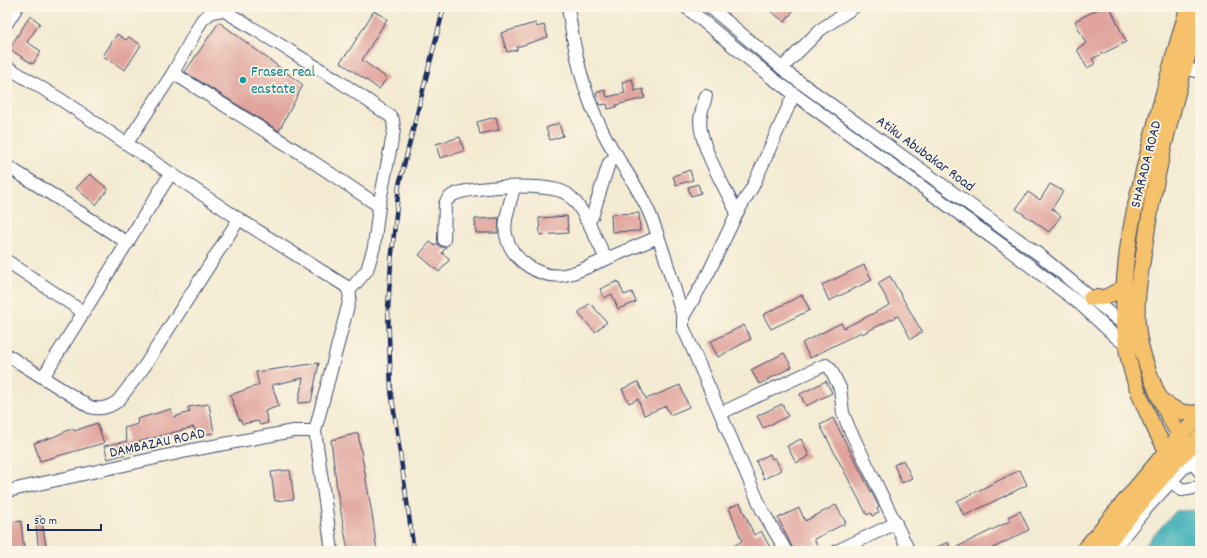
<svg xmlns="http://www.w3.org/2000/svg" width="1207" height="558" viewBox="0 0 1207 558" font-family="Dekko,sans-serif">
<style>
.water{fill:#3fb0b7;stroke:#2d708a}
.building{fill:#e0a49d}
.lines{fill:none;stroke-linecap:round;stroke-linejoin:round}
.minor-casing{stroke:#3b4b6f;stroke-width:14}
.major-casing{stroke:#3b4b6f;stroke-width:17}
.minor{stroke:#fff;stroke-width:12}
.major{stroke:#f5c16b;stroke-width:15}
.rail-casing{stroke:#1b2f5e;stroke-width:4.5}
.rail{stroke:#fcf5e5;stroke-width:3;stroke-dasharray:9;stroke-linecap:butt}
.culture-dot{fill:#0f9aa8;stroke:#fcf5e5;stroke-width:1.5}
.labels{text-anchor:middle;stroke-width:3.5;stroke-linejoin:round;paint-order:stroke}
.culture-label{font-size:15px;fill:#0d838f;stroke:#fcf5e5;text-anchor:start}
.street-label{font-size:15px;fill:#1b2f5e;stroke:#fcf5e5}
</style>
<rect width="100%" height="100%" fill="#fcf5e5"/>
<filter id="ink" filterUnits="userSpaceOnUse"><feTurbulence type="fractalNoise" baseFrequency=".025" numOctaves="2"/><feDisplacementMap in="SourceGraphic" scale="8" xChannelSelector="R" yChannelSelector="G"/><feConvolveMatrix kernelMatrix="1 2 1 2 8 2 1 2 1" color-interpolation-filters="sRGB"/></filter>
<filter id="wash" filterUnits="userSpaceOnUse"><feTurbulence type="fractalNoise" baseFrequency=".012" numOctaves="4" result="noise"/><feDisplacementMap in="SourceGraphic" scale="16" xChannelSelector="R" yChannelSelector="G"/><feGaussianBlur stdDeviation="0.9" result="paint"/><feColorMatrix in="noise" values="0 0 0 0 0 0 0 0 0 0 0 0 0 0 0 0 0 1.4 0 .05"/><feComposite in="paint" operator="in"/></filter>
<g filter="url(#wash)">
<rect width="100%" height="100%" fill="#f3ead1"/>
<polygon class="water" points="1200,510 1200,551 1141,551 1151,538 1176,511"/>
<g id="blocks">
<g class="building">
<polygon points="765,7 796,7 785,22"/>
<polygon points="1102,7 1110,7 1126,42 1092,59 1095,64 1087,68 1077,49 1086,44 1075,21"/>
<polygon points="374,11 387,19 362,60 387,78 379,89 340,62 349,51"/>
<polygon points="30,16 40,23 27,42 41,51 33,64 9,49"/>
<polygon points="219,22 303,85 279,131 185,72"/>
<polygon points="535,23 537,27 544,25 548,37 517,47 517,50 507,52 501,33"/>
<polygon points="117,34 126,40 129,37 141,45 125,70 103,56"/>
<polygon points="632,79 635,91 643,89 645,98 616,105 617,107 608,109 607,104 600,105 596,93 605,90 607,97 625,93 622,82"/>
<polygon points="496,117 499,130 480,134 477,122"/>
<polygon points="559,123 563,136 550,140 546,128"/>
<polygon points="460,137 464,151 440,158 436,144"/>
<polygon points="690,170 693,180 676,185 673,176"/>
<polygon points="90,174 108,189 96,205 76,188"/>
<polygon points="698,184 701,193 691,196 688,187"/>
<polygon points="1050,184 1063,191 1052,209 1061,216 1049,232 1016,209 1028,192 1040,200"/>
<polygon points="639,213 640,231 612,232 611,214"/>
<polygon points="567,216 568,233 540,235 539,218"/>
<polygon points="499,218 498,233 476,233 475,219"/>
<polygon points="430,242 435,246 437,243 440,247 446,247 442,253 450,259 439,272 419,255"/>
<polygon points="864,265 872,280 829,301 822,285"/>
<polygon points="890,276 922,332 911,339 898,316 862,334 861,332 810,358 802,343 841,323 844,328 890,305 878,283"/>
<polygon points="618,281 624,295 632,292 636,302 618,309 612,294 604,298 600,289"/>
<polygon points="802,295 810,310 771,329 763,315"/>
<polygon points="590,303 607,322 595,332 578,313"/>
<polygon points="744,325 751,339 718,357 710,342"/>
<polygon points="784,353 792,367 759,384 751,370"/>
<polygon points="319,363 311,402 298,403 303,378 272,385 279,406 265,411 268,423 260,425 258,421 243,424 239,419 230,395 259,385 256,372"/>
<polygon points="826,381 832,393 806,406 800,394"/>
<polygon points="638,382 646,399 680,385 689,407 670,415 666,406 644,415 638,399 629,403 622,389"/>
<polygon points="209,404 214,433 196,436 194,427 130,444 133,452 108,459 104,446 127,441 124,428 138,424 137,419 171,409 174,417 190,412 188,407"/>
<polygon points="782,404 788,416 763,428 757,416"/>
<polygon points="833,418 879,507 877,509 879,513 872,516 871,513 867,515 820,425"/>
<polygon points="97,423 104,443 40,461 34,443 53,437 73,428 74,431"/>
<polygon points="358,433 373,520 377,551 348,551 337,490 331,440"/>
<polygon points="801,439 809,456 796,463 787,446"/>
<polygon points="770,454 772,459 775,458 781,470 764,479 756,461"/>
<polygon points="903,460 912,478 902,483 894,465"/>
<polygon points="290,470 294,499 275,501 271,472"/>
<polygon points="1020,470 1027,485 964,516 957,501"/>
<polygon points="740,503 754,535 761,531 772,551 725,551 742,541 729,508"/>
<polygon points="836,505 846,523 814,539 820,551 794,551 778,518 799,508 805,521"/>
<polygon points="1020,511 1029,530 987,551 928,551 948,542 951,550 1010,521 1008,517"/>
<polygon points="41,516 47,551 39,551 35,517"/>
<polygon points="21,521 24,551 7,551 7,523"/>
</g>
</g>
</g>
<g filter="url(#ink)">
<use href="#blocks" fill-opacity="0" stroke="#3b4b6f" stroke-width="1"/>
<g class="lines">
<defs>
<g id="minor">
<path d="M568 7C574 50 583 93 603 132 616 159 636 182 648 210 663 244 672 282 683 317V327L762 510 786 551"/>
<polyline points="686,7 772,78 1009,250 1080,304 1117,338 1126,345 1131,346"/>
<polyline points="710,7 790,75 1041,256 1124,325 1130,327"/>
<polyline points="7,23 17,7"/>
<polyline points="7,67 60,99 239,219 347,287 350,296 348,306 315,431 332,551"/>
<polyline points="782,68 820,30 854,7"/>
<polyline points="1184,68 1200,72"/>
<polyline points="173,73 297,151 379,206"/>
<path d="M706 96C704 104 701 112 700 120 700 148 725 187 737 213"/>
<polyline points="127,143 173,73 202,20 212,12 223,10 336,79 390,116 393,120 394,130 379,206 374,247 367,270 349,291"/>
<polyline points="7,166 128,243"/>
<path d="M514 187C511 202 503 220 506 235 511 260 540 279 564 275 578 273 591 265 604 260 622 252 640 245 658 237"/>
<polyline points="586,220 592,217 609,163 617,155"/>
<path d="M444 240 445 204C447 200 448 198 453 195 470 186 550 182 567 194 583 205 597 241 606 259"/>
<polyline points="7,261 83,312"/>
<polyline points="683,317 708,274 737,213 753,186 794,94"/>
<path d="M7 355 90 407C100 410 110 407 118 401L144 367 239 219"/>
<polyline points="43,377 171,173"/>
<polyline points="721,413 818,368 826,365 830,368 840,388 843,413 849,428 909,551"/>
<polyline points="1190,460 1200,472"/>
<polyline points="1171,481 1182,490 1200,487"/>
<polyline points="7,491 192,450 293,431 315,431"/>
<polyline points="837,551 896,523"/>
<polyline points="1112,551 1144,511 1200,450"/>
</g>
<g id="major">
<polyline points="1091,298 1106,297 1125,287"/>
<path d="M1161 400C1174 409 1184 416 1200 412"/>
<path d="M1189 448C1167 421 1142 364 1138 329 1135 304 1140 276 1144 251 1155 171 1176 93 1200 15"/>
<path d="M1174 463C1154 431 1130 382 1126 343 1117 276 1134 206 1151 141 1162 96 1175 51 1188 7"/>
<polyline points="1083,551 1179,436 1200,417"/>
<polyline points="1101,551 1174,463 1200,437"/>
</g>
</defs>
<use href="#minor" class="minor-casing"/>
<use href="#major" class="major-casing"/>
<use href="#minor" class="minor"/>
<use href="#major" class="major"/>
<defs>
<polyline id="rail" points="414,551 391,390 388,309 391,263 399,185 444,7"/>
</defs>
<use href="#rail" class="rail-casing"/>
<use href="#rail" class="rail"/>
</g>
</g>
<circle class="culture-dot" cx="243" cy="80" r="4"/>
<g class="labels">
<g class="culture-label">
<text x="251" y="76">Fraser real<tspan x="251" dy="17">eastate</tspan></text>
</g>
<g class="street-label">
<text transform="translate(926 153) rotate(36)" y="5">Atiku Abubakar Road</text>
<text transform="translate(1145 164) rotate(-76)" y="5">SHARADA ROAD</text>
<text transform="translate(157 442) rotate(-12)" y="5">DAMBAZAU ROAD</text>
</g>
</g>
<rect width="1207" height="558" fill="none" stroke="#fcf5e5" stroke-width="24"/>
<path d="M28 524v6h73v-6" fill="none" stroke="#1b2f5e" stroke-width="2"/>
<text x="34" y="524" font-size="12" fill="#1b2f5e" stroke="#fcf5e5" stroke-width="3" paint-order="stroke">50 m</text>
</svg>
